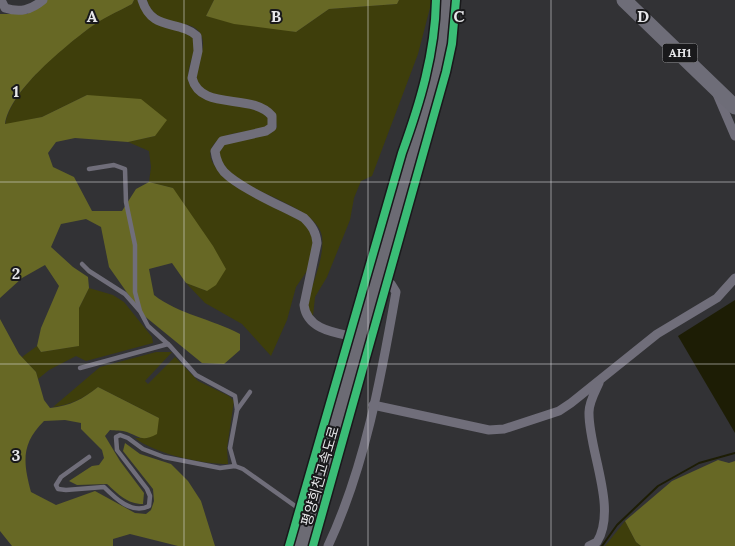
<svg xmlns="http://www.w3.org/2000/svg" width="735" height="546" viewBox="0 0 735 546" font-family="Lora,'Noto Sans KR',serif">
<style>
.green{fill:#3e3e0b}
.forest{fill:#676825}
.water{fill:#1d1d05}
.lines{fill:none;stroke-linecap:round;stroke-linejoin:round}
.stream{stroke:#1d1d05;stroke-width:2}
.service{stroke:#706e7a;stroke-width:4.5}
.minor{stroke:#706e7a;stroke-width:9}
.trunk{stroke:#6e6d78;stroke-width:15}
.motorway{stroke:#6c6b74;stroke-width:16}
.cycleway-casing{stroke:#19191b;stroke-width:11}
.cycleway{stroke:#3abd76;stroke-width:8}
.grid{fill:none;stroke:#e7e7ea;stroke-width:1;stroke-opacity:0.55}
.labels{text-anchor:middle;stroke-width:4;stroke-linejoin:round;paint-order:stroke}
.shield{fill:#19191b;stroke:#a9a9ac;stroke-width:1}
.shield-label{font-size:12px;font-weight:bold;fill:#e7e7ea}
.street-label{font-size:14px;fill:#e7e7ea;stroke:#19191b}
.grid-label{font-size:16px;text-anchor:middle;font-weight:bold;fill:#e7e7ea;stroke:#19191b;stroke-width:4;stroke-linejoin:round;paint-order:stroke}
</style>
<rect width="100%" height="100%" fill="#323235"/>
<g class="green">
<path d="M134 0H139L143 11 193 37C198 56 186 63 189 79 194 110 247 98 269 118L268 126C253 134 231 129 217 141 184 169 281 210 298 219L308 226 314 235 309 268 296 287 287 320 271 356 242 324 205 303 186 283 207 291 173 188 149 182 151 167 149 151 128 142 155 136 87 95 42 117 5 125C10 91 61 49 88 29 100 19 117 12 132 4Z"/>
<path d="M147 0H214L206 16 296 32 329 9 397 4 399 0H432L418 54 372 176 361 181 354 198 350 220 327 277 315 297 313 316 307 307C311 284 325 259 322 236 317 205 240 191 224 167 221 163 220 157 218 152L227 141 271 133 277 127 274 113 211 95C178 76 213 54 200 33 191 17 156 30 147 0Z"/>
<polygon points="89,288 113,295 124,302 152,337 153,343 86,361 76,356 49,370 38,379 36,372 22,357 37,346 41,352 78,346 79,308"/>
<path d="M156 352H172L145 381 148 384 175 357 198 381 229 396 234 401 227 448 228 464C202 464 155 454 135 438H148L159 418 98 387C84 398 71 405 53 407L100 367Z"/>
<polygon points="625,521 636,542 641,546 605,546"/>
</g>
<g class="forest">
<path d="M47 0H134L132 4C117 12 101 19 88 29 62 49 10 91 5 124L42 117 87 95 141 99 167 120 155 136 128 142 75 138 56 142 48 153 53 167 74 177 92 211H122L136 189 149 182 173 188 213 246 226 269 216 285 207 291 186 283 172 263 149 269 154 295C178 314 212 319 240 334V350L224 364 202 363 142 314 109 267 101 227 86 219 61 224 51 247 73 267 88 277 89 288 79 308V346L41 352 37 346 41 328 59 286 45 265 22 278 0 298V14H27Z"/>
<polygon points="214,0 399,0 397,4 329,9 296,32 234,24 206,16"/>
<path d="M0 319 19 354 36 372 44 400 50 408C70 406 83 399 98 387L159 418 157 434C142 442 140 437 127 432 122 430 115 431 110 430L105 436 120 461 144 493 143 504C127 504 118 494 107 484L77 485 69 481 92 466 99 465 104 458 102 450 81 429V423L65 420 44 421C21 444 23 462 31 492L56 505 95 491 135 513 146 514 151 510 154 501 153 489 123 451 125 443 140 454 171 464 188 481 201 501 215 546H178L130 534 113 539V546H12L0 531Z"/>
<polygon points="718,460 729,463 735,461 735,546 641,546 636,542 625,521 672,481"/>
</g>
<polygon class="water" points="735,300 735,433 678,336"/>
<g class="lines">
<polyline class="stream" points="602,546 617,525 658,486 699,463 735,453"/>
<g class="service">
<polyline points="89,169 114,165 125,169 126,202 135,245 135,292 140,311 148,326 170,346 196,375 235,396 237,410 230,448 235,466"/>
<polyline points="82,264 89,271 125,294 139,310"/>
<polyline points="80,368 168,344"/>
<polyline points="237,410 250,392"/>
<path d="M89 457 61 477 56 485 58 489 66 490 104 487C115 498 132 515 149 506L150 496 147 489 117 450 116 437 120 435 128 438 143 449 164 457 220 468 235 466 243 469 305 513"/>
</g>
<g class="minor">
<path d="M1 0 5 8C20 13 31 10 43 0"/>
<path d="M142 0C152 32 178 19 197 36L198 51 192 78C201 112 252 92 272 116V127L266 131 222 141 215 151C216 159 218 165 224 172 241 189 282 206 304 218 312 226 316 232 317 243L304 305C307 331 338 333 359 338"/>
<polyline points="717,94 735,136"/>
<polyline points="373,405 489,430 504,429 559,411 571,403 657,334 717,298 735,278"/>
<path d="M328 546C365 467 381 378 396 292L391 284 383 280"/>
<path d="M589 546 597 542C618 508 588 449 589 412 589 402 595 392 599 383"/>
</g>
<polyline class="trunk" points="624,0 735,107"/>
<polyline class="motorway" points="300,546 431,85 438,55 443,0"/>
<defs>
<g id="cycleway">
<path d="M289 546 402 153C420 103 435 54 436 0"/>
<polyline points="313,546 446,72 452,44 456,0"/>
</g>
</defs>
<use href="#cycleway" class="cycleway-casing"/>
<use href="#cycleway" class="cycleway"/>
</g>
<path class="grid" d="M184 0V546M368 0V546M551 0V546M0 182H735M0 364H735"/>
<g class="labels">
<rect class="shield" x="662.5" y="43.5" width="35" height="19" rx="4"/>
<g class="shield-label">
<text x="680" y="57">AH1</text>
</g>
<g class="street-label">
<text transform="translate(320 476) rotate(-74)" y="5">평양희천고속도로</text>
</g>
</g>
<g class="grid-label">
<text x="92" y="22">A</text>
<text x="276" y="22">B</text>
<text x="459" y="22">C</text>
<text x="643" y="22">D</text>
<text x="16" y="97">1</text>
<text x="16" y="279">2</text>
<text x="16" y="461">3</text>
</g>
</svg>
